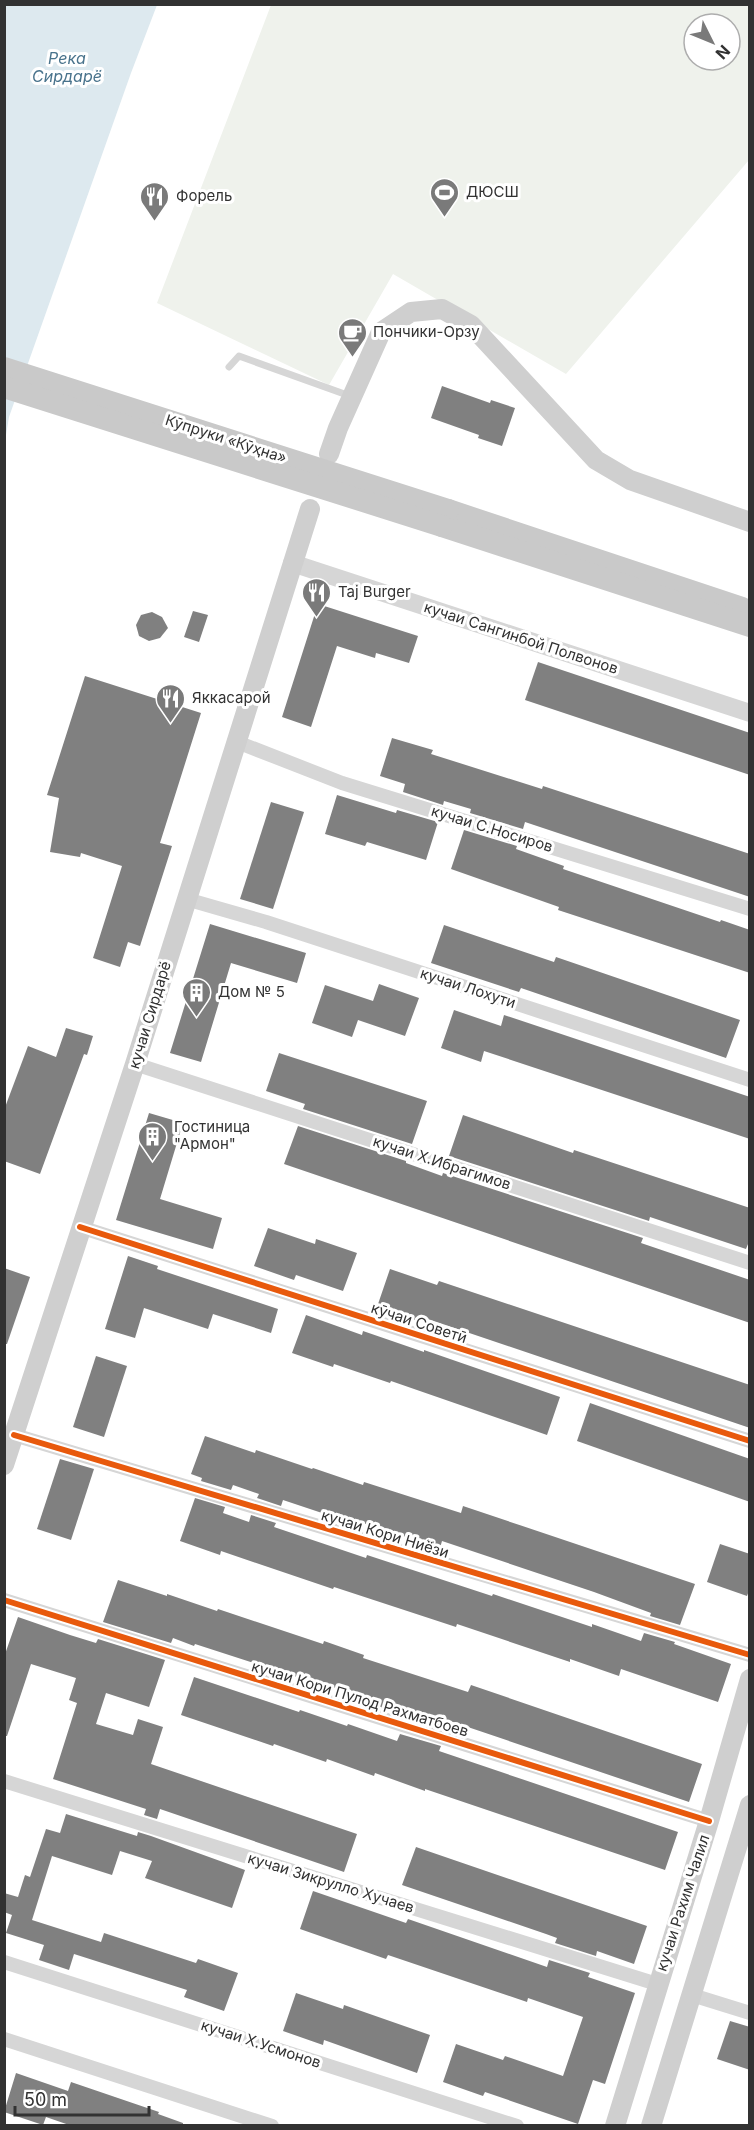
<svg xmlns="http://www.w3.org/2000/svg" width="754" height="2130" viewBox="0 0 754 2130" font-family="Inter,sans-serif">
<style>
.pitch{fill:#eff2ec;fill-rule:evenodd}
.water{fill:#dde9ef}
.building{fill:#808080}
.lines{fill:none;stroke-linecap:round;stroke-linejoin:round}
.service{stroke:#d6d6d6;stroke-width:7}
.minor{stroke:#d6d6d6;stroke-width:14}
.tertiary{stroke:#d6d6d6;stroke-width:18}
.secondary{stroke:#cfcfcf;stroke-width:20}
.primary{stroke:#c9c9c9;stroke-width:22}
.primary-bridge{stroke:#c9c9c9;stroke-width:22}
.cycleway-casing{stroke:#fff;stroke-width:10}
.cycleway{stroke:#e8590c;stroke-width:6}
.labels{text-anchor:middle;stroke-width:6;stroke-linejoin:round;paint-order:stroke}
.poi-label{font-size:15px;fill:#323232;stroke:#fff;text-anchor:start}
.street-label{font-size:15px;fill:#323232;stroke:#fff}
.water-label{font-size:16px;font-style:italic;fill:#49738c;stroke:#fff}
</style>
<rect width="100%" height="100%" fill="#fff"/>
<path class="pitch" d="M271 5H749V160L566 374 393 274 329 385 157 303ZM694 24H730V60H694Z"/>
<polygon class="water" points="5,5 157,5 131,73 9,417 6,435 5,483"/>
<g class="building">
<polygon points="442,386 490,403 491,400 515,408 502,446 478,438 479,435 431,418"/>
<polygon points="318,604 418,636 409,663 376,653 375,658 337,646 311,727 282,717"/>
<polygon points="193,611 208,615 199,642 184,637"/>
<polygon points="152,612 162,617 168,628 160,638 149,641 139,636 136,625 141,615"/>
<polygon points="538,662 750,733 750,775 525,700"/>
<polygon points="85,676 201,713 160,843 172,846 140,946 128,942 120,967 93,958 122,866 81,853 80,857 50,852 59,798 47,795"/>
<polygon points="392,738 433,750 431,754 542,789 543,786 750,854 750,897 525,822 523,829 470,813 471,809 444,801 443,805 403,792 405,784 380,776"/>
<polygon points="337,795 396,813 397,810 438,822 426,860 367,842 365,846 325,834"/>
<polygon points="271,802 304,812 273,909 240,899"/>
<polygon points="464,830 517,846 516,849 564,866 563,869 720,922 721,920 750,930 750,973 558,910 559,907 451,869"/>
<polygon points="210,924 306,953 297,983 231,963 201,1062 170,1053"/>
<polygon points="444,925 554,962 556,957 740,1020 726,1058 521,988 519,992 431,963"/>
<polygon points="379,984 419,998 405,1036 358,1020 352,1037 312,1023 325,985 373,1001"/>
<polygon points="454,1010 501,1026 504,1015 750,1097 750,1139 484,1051 481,1062 441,1048"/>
<polygon points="66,1028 93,1036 87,1055 84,1054 40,1174 4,1161 4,1110 28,1046 56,1057"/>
<polygon points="279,1053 427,1101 412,1144 303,1109 305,1104 266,1091"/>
<polygon points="149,1113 183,1123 160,1199 222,1218 213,1249 116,1220"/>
<polygon points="463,1115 573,1153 574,1150 750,1208 750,1239 746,1249 650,1217 649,1221 449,1156"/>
<polygon points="298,1126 406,1161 406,1163 442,1176 443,1173 643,1238 641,1243 750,1280 750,1323 284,1164"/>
<polygon points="268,1228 315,1244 316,1239 357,1253 343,1291 296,1275 294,1280 254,1266"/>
<polygon points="128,1256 158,1266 157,1269 278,1309 271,1333 213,1314 208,1329 144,1308 135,1338 105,1329"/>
<polygon points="4,1268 30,1277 7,1344 4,1344"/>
<polygon points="390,1269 437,1285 439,1281 750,1385 750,1428 419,1316 417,1321 377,1307"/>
<polygon points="306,1315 362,1335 363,1331 424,1352 424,1350 560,1397 547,1435 391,1381 390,1383 334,1364 333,1367 292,1353"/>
<polygon points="96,1356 127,1366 104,1437 73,1427"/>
<polygon points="590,1403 750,1459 750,1502 577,1441"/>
<polygon points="205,1436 255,1453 256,1450 312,1469 313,1468 363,1485 364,1482 461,1513 463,1506 695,1584 680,1625 650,1616 651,1613 594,1592 442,1541 440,1548 341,1516 340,1519 283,1500 281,1506 257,1498 259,1494 233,1485 231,1490 201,1481 202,1478 191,1474"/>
<polygon points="60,1459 94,1469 71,1540 37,1529"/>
<polygon points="195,1498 225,1507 223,1513 249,1522 251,1515 276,1523 274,1527 366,1558 367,1555 492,1596 493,1594 592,1627 592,1624 641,1641 644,1633 675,1642 674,1644 731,1664 718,1702 621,1669 619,1676 570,1659 570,1662 457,1624 456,1627 334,1587 333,1589 221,1551 220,1555 180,1541"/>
<polygon points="720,1544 750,1554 750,1588 747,1596 707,1582"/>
<polygon points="118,1580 167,1596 167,1594 217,1611 218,1609 323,1644 324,1641 364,1655 363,1658 468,1692 471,1685 702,1764 689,1802 450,1721 447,1729 406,1716 358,1699 359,1696 298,1675 297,1677 195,1644 194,1646 173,1638 171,1643 103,1622"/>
<polygon points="18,1617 70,1635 96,1643 98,1639 165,1660 149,1707 106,1693 96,1724 133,1735 138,1719 163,1727 151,1764 357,1834 344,1872 160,1809 157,1819 144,1815 146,1809 53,1779 77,1703 69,1700 76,1678 31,1664 7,1736 4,1736 4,1657"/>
<polygon points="194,1677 299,1712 300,1710 347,1726 348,1724 397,1741 400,1734 441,1746 439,1751 678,1832 665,1870 425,1789 425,1791 375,1773 374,1776 327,1759 326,1762 274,1744 273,1746 181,1715"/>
<polygon points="66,1814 137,1836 138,1832 151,1836 245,1870 232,1908 145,1878 152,1861 120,1851 112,1875 52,1856 32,1920 101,1942 104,1933 196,1963 198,1959 238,1973 224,2011 184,1997 187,1990 74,1954 69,1970 39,1960 44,1945 6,1933 12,1915 4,1912 4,1893 18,1897 25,1875 30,1877 46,1829 60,1833"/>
<polygon points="416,1847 647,1926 634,1964 597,1951 596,1956 555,1943 557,1938 546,1934 402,1885"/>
<polygon points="313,1891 406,1923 408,1919 547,1967 549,1960 590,1973 588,1977 635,1993 605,2084 593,2080 578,2124 485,2092 483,2096 443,2082 456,2044 503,2060 505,2056 563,2076 583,2017 528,1998 527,2002 388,1955 386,1959 300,1929"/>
<polygon points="296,1993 343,2009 344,2005 430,2035 417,2073 324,2040 323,2045 283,2031"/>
<polygon points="730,2021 750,2027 750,2070 717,2059"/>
<polygon points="16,2073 68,2091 71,2082 159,2112 158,2114 183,2123 183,2126 72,2126 46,2117 43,2125 4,2112"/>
</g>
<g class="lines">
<polyline class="service" points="229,367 239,356 350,396"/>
<g class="minor">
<polyline points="237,742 342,783 750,909"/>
<polyline points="186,899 266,922 750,1080"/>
<polyline points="135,1064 750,1263"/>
<polyline points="80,1227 750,1441"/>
<polyline points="14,1435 750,1655"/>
<polyline points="4,1600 709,1821"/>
<polyline points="4,1781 657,1984"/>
<polyline points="4,1962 517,2126"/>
<polyline points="692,1995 750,2013"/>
<polyline points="4,2039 272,2126"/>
</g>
<polyline class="tertiary" points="292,563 750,713"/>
<g class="secondary">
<polyline points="329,454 338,428 381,332 411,312 442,309 471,325 596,460 630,480 750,522"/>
<polyline points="4,1465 135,1064 310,509"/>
<polyline points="615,2126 709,1821 750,1679"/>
<polyline points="651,2126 750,1805"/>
</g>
<g class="primary">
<polyline points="448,510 742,608"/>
<polyline points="442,526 750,626"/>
</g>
<g class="primary-bridge">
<polyline points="4,368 448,510"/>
<polyline points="4,387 442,526"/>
</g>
<defs>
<g id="cycleway">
<polyline points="80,1227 750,1441"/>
<polyline points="14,1435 750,1655"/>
<polyline points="4,1600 709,1821"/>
</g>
</defs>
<use href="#cycleway" class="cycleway-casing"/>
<use href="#cycleway" class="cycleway"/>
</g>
<defs>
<symbol id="stadium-pin" viewBox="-11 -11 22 30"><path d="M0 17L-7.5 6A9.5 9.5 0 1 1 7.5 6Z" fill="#7a7a7a" stroke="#fff"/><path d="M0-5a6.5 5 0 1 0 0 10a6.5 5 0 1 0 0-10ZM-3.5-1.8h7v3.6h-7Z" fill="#fff"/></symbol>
<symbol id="restaurant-pin" viewBox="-11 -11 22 30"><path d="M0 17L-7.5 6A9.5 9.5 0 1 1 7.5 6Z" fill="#7a7a7a" stroke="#fff"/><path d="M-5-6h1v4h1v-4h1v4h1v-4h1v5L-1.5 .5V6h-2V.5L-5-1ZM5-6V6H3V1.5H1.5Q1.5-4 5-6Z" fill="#fff"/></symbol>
<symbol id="cafe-pin" viewBox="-11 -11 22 30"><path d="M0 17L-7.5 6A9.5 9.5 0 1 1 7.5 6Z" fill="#7a7a7a" stroke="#fff"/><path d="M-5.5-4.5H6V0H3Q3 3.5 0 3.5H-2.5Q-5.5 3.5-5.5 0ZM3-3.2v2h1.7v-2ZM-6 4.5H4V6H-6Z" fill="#fff"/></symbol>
<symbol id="building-pin" viewBox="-11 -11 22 30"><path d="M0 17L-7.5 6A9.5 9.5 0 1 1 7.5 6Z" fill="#7a7a7a" stroke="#fff"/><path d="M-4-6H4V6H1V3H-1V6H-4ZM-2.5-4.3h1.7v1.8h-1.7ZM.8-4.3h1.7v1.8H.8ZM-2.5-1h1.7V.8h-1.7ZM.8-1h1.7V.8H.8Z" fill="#fff"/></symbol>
</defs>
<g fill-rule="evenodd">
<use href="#stadium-pin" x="428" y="176" width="33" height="45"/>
<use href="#restaurant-pin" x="138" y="180" width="33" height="45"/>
<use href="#cafe-pin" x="336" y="316" width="33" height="45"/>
<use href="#restaurant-pin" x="300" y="576" width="33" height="45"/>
<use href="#restaurant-pin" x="154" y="682" width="33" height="45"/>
<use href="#building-pin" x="180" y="976" width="33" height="45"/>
<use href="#building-pin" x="136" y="1120" width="33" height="45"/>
</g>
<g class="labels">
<g class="poi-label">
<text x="466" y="197">ДЮСШ</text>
<text x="176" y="201">Форель</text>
<text x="373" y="337">Пончики-Орзу</text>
<text x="338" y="597">Taj Burger</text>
<text x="192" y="703">Яккасарой</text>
<text x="218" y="997">Дом № 5</text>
<text x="174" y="1132">Гостиница<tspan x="174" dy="17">"Армон"</tspan></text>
</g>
<g class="street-label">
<text transform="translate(226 439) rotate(18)" y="5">Кӯпруки «Кӯҳна»</text>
<text transform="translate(521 638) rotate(18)" y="5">кучаи Сангинбой Полвонов</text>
<text transform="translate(492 829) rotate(17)" y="5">кучаи С.Носиров</text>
<text transform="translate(468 988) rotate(18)" y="5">кучаи Лохути</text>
<text transform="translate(150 1015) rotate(-73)" y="5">кучаи Сирдарё</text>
<text transform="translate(442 1163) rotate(18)" y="5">кучаи Х.Ибрагимов</text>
<text transform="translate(419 1323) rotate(18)" y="5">кӯчаи Советӣ</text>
<text transform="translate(385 1534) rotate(17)" y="5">кучаи Кори Ниёзи</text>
<text transform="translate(360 1699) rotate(17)" y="5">кучаи Кори Пулод Рахматбоев</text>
<text transform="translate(331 1883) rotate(17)" y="5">кучаи Зикрулло Хучаев</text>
<text transform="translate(683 1903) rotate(-72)" y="5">кучаи Рахим Чалил</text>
<text transform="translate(261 2044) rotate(18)" y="5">кучаи Х.Усмонов</text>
</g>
<g class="water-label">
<text x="67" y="64">Река<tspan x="67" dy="18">Сирдарё</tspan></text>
</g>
</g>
<rect width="754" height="2130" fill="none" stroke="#323232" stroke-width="12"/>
<g transform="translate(712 42) rotate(133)"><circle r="28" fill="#ffffff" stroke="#adadad" stroke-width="1.5"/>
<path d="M0-4.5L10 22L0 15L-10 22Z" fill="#7a7a7a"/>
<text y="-9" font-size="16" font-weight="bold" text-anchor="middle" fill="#323232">N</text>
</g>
<path d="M15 2106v9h134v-9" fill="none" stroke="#323232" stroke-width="3"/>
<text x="24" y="2106" font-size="18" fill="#323232" stroke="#ffffff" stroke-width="4.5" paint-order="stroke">50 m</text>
</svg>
